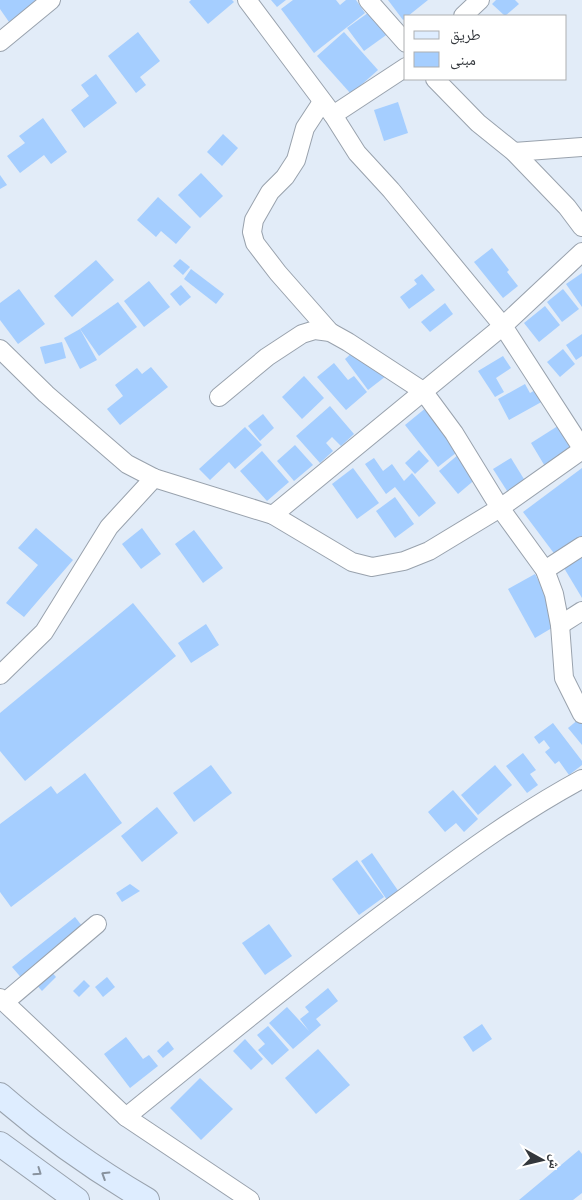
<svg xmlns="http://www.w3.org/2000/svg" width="582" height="1200" viewBox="0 0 582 1200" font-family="Arial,'Noto Naskh Arabic',sans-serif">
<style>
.building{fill:#a5ceff}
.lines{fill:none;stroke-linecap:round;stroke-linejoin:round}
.street-casing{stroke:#99a2ad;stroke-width:20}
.secondary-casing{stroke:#99a2ad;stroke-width:26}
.street{stroke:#fff;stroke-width:18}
.secondary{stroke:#deedff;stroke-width:24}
.oneway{stroke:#88929e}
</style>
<rect width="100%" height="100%" fill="#e2ecf8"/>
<g class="building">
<polygon points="0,0 39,0 9,22 0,9"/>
<polygon points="191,0 232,0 234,2 208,24 189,2"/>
<polygon points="271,0 286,0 277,7"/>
<polygon points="293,0 336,0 340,5 346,0 356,0 365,13 314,53 281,9"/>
<polygon points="388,0 428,0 403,20"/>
<polygon points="496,0 515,0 519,4 505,16 492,4"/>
<polygon points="372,10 389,33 364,51 347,28"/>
<polygon points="138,32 160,61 140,77 146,85 136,93 108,56"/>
<polygon points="344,32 378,70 351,94 317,56"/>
<polygon points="96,74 117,103 84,128 71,110 89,96 81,85"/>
<polygon points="398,102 408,133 384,141 374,110"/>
<polygon points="43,118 67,152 51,164 44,155 20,173 7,156 25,143 19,136"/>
<polygon points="223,134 238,148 222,166 207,152"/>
<polygon points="201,173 223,196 200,218 178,195"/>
<polygon points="0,175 7,185 0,189"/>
<polygon points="158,197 191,227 176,244 161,231 156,237 137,220"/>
<polygon points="492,248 509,270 507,272 518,286 503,298 474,262"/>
<polygon points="180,259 190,267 183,275 173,266"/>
<polygon points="96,260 114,280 72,317 54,296"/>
<polygon points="191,269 224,294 216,304 184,279"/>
<polygon points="582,273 582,307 566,284"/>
<polygon points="422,274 435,290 409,309 400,297 417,284 414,280"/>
<polygon points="149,281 170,307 144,327 124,301"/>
<polygon points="181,285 191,297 180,306 170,294"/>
<polygon points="19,289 45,324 18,344 0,320 0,303"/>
<polygon points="563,289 579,309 562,322 547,302"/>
<polygon points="118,302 137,327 99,356 80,329"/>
<polygon points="445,303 453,314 430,332 421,322"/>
<polygon points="545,306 560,325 539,342 524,323"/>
<polygon points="80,329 97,360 80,369 64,338"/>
<polygon points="582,334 582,356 576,360 566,345"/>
<polygon points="62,342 66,358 45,364 40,347"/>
<polygon points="563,349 575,364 560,377 547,362"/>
<polygon points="353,352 386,376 368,390 345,359"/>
<polygon points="503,356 511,368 496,378 504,392 495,397 478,371"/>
<polygon points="334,363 348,380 354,376 367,392 346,410 317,377"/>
<polygon points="151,367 168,387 120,425 107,409 123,396 115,385 137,368 142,374"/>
<polygon points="304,376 324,398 302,419 282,397"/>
<polygon points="525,384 530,393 539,388 545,400 509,420 498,399"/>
<polygon points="330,406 354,434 341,446 332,437 326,443 333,451 320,463 296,436"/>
<polygon points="427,407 461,449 438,467 405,425"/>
<polygon points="263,414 274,428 260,441 248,426"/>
<polygon points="561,424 576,449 546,468 531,443"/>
<polygon points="245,427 262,445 235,469 229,462 210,480 199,469"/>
<polygon points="295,445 313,465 294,481 277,461"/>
<polygon points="419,450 429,461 415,474 405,463"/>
<polygon points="262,451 289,482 267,501 240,471"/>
<polygon points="459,454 478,477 458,494 439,471"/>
<polygon points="374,458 383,471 392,464 404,481 412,473 436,503 419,517 395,487 386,494 365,464"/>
<polygon points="511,458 527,484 509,494 493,469"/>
<polygon points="353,468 379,503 357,519 332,484"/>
<polygon points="582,468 582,542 559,560 523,512"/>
<polygon points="395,497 414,524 395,538 376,511"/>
<polygon points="36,528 73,560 24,617 6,603 38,565 18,548"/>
<polygon points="142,528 161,554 141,569 122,544"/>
<polygon points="194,530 223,568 203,583 175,544"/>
<polygon points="582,557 582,598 564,568"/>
<polygon points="535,574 562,622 535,638 508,589"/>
<polygon points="133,603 176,656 25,781 0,751 0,713"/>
<polygon points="206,624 219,645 191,663 178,643"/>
<polygon points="579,719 582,722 582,745 568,728"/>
<polygon points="553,723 582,761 582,765 569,775 559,761 555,764 545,752 550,748 544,740 539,744 534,737"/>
<polygon points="523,753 536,770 530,774 538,785 527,793 506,766"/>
<polygon points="211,765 232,793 194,822 173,793"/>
<polygon points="495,765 512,785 478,815 461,795"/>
<polygon points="85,773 122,823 11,907 0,892 0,824 51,786 57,794"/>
<polygon points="453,790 478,819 464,832 456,823 445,832 428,812"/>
<polygon points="157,807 178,833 142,862 121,836"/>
<polygon points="372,853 399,892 387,900 361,861"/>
<polygon points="357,860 384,897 359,915 332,879"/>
<polygon points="130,884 140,891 122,902 116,893"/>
<polygon points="75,917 86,931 24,981 12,967"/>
<polygon points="269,924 292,956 265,975 242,943"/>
<polygon points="48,968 56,977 42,991 34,982"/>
<polygon points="107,977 115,987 103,997 95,987"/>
<polygon points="84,980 90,986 79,997 73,991"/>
<polygon points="328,988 338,1001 316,1019 321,1025 293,1049 269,1023 287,1007 309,1031 300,1019 309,1012 305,1007"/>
<polygon points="482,1024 492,1039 473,1052 463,1037"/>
<polygon points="268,1026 289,1050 272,1065 258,1050 265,1044 257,1035"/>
<polygon points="126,1037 143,1059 149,1055 158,1066 130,1088 104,1054"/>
<polygon points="245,1039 263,1059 251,1070 233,1051"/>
<polygon points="168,1041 174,1049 163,1058 157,1051"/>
<polygon points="318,1049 350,1085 316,1114 285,1078"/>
<polygon points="200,1078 233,1109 201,1140 170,1108"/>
<polygon points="579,1150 582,1154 582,1193 573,1200 519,1200"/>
</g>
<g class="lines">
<defs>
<g id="street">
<polyline points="247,0 333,115 357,153 391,190 503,326 582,448"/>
<polyline points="368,0 406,43"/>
<polyline points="463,16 480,0"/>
<polyline points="0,42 51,0"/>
<polyline points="435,79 478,123 514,152 567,207 582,227"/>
<polyline points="322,102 305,128 296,160 285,177 270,192 254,220 252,232 255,243 278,273 330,332"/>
<polyline points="333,115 406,67"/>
<polyline points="514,152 582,147"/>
<polyline points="0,349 46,394 127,464 154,478 273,515 352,562 372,567 404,561 429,551 500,508 582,450"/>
<polyline points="219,397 267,357 302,334 315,330 330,332 348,342 423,391 454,433 500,508 545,570 554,594 560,625 564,678 582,714"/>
<polyline points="273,515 503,326 582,252"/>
<polyline points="545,570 582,546"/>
<polyline points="560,625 582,611"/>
<polyline points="0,675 44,632 109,527 154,478"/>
<polyline points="0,998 126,1117 250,1200"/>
<polyline points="5,1002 97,924"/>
<path d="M126 1117C220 1041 314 964 412 892 467 851 521 812 582 779"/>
</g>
<g id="secondary">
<path d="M0 1095C46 1135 94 1169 147 1200"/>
<polyline points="0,1144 77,1200"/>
</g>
</defs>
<use href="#street" class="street-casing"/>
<use href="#secondary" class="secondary-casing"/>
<use href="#street" class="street"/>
<use href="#secondary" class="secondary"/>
</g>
<defs><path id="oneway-chevron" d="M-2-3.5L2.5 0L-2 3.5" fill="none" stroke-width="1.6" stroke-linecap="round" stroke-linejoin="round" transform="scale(1.25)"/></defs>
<g class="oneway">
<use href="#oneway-chevron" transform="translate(38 1172) rotate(35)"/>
<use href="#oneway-chevron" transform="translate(105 1175) rotate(-148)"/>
</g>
<rect x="404" y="15" width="162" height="65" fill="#ffffff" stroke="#adafb1"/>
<rect x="414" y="31" width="25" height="8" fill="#deedff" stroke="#adafb1"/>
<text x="450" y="40" font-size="15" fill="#33373c">طريق</text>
<rect x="414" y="52" width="25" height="15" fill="#a5ceff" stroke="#adafb1"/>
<text x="450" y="65" font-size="15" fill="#33373c">مبنى</text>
<g transform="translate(542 1160) rotate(98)" stroke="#ffffff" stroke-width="4" paint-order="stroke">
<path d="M0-4L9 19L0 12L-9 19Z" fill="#33373c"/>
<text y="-8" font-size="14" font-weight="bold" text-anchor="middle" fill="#33373c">ش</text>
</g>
</svg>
